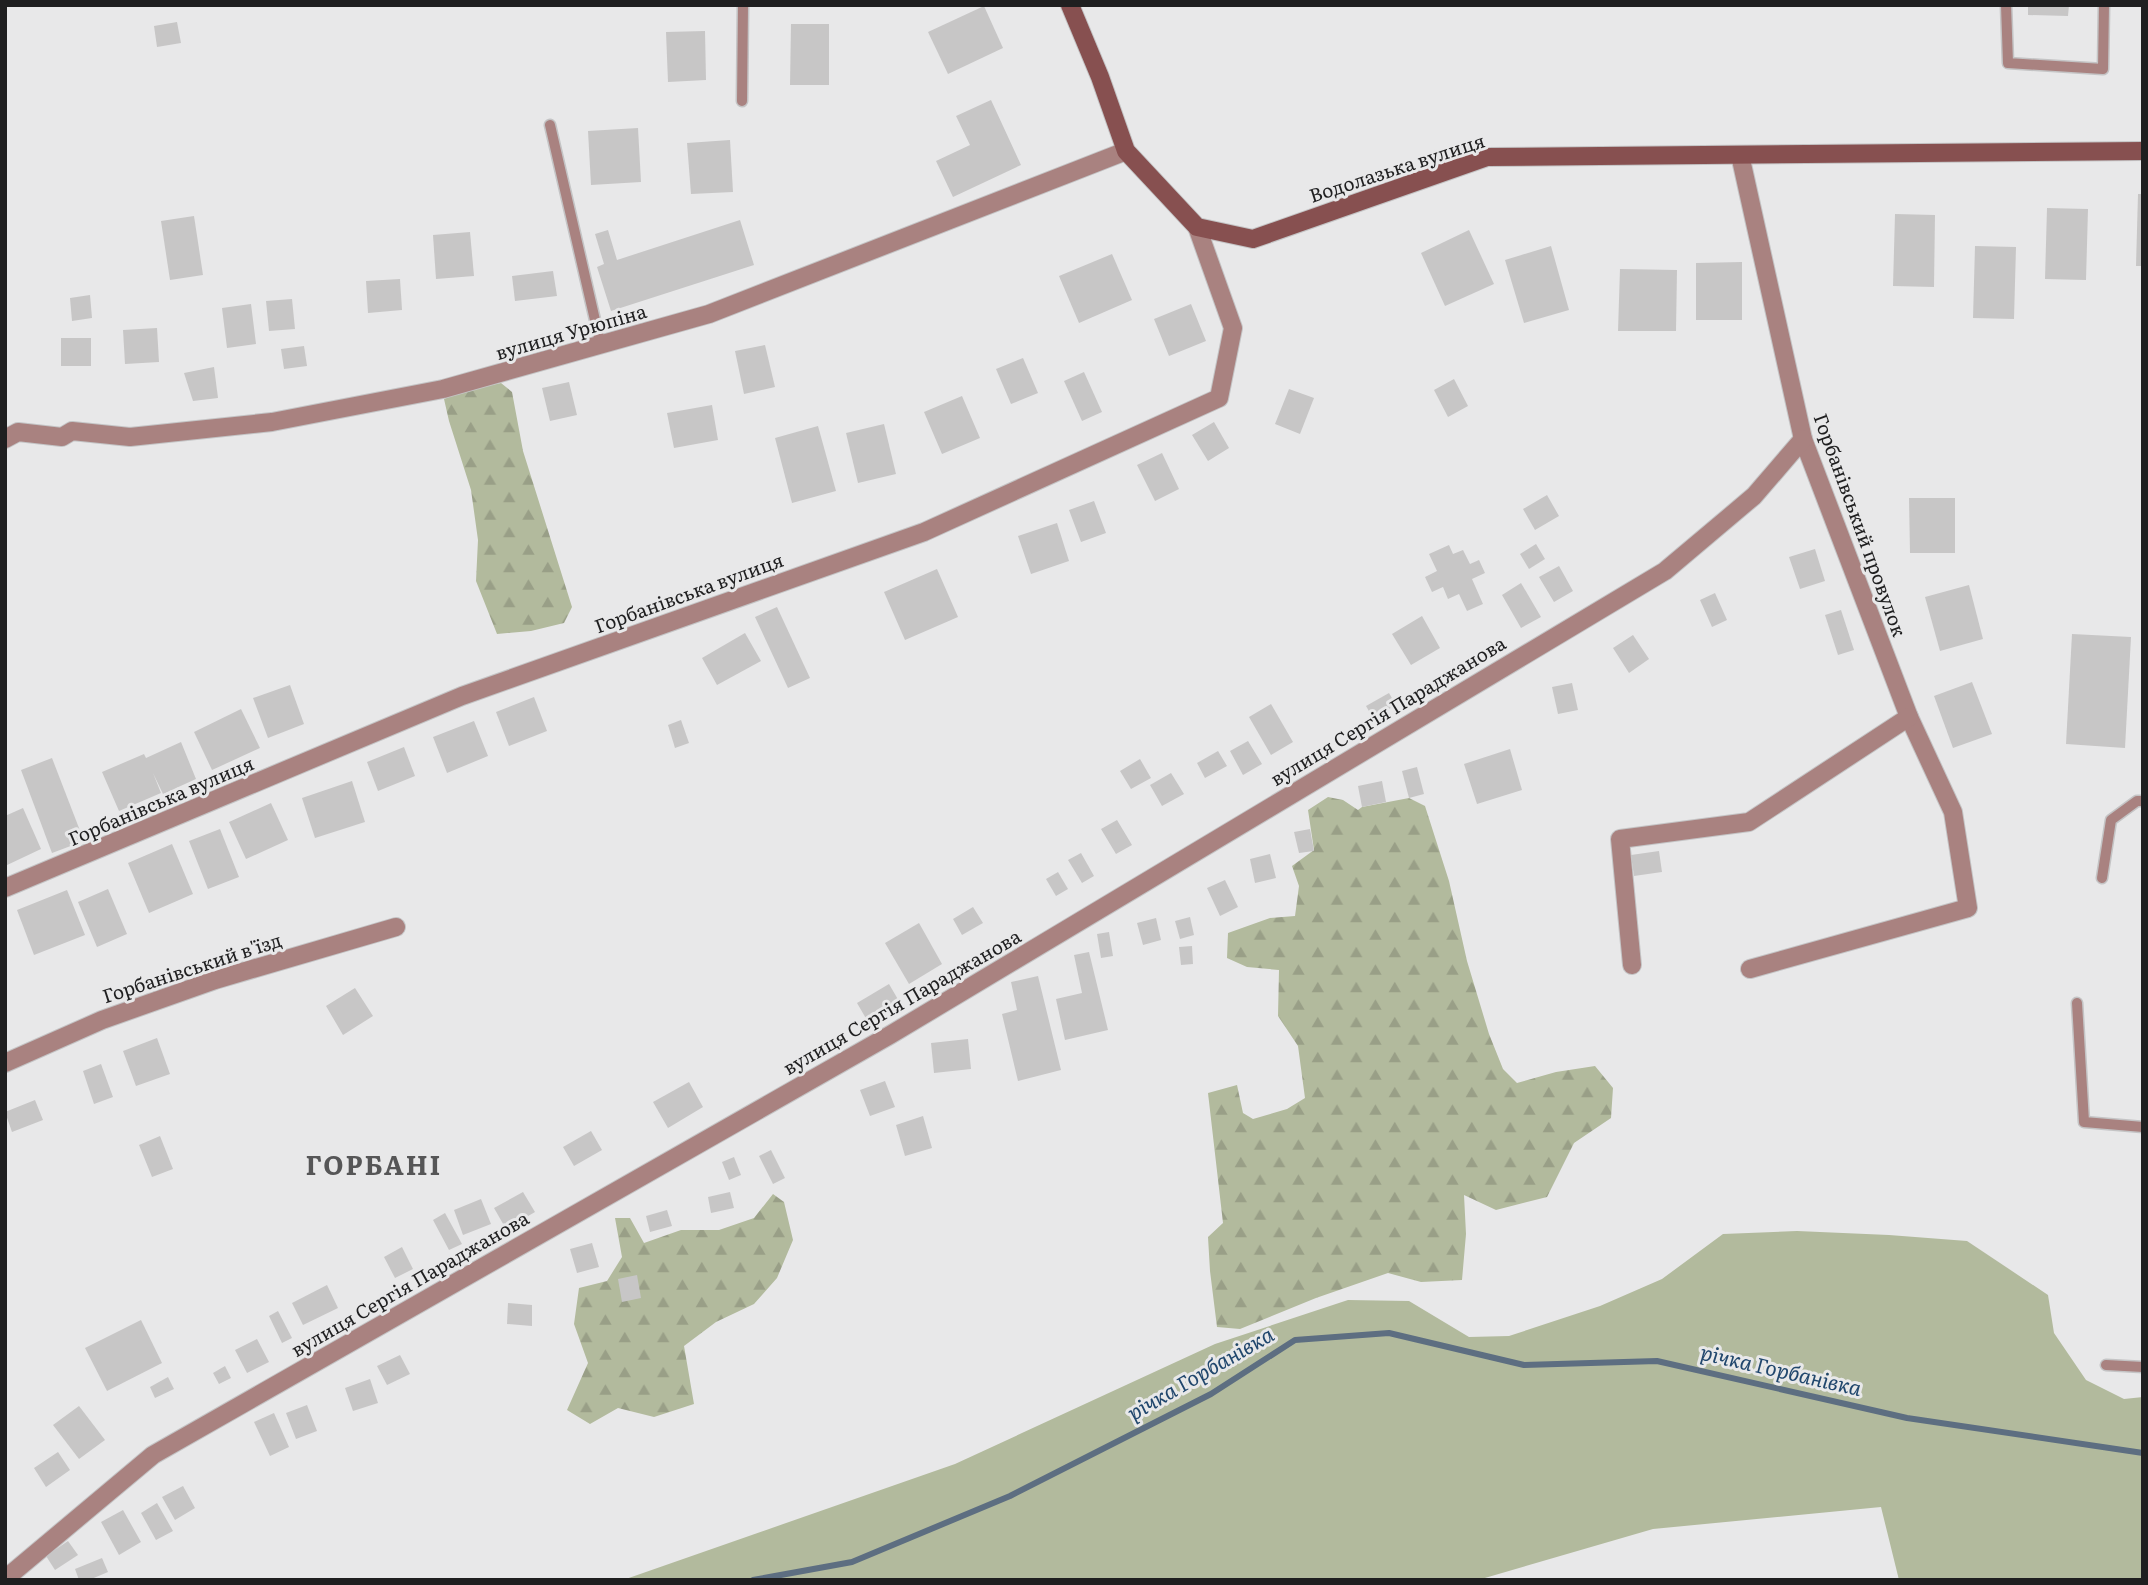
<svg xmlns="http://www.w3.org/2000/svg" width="2148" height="1585" viewBox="0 0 2148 1585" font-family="Literata,serif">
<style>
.grass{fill:#b2ba9d}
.forest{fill:url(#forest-firs)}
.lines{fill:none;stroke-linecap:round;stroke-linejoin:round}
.stream{stroke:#5d6e81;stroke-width:6}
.building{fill:#c7c6c6}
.lane-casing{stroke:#c4c4c5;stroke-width:13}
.street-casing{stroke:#c4c4c5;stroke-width:20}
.secondary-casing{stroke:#c4c4c5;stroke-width:20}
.lane{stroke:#a98280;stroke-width:10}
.street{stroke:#a98280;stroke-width:18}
.secondary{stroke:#875050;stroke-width:18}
.labels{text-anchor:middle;stroke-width:6;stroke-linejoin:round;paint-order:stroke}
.street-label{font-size:19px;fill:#1f1f20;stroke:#e8e8e9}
.water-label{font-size:21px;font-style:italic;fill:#21476d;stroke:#e8e8e9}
.district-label{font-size:26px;font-weight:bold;letter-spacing:2px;fill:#565657;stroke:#e8e8e9}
</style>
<defs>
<pattern id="forest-firs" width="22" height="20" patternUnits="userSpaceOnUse" patternTransform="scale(1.75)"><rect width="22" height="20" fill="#b2ba9d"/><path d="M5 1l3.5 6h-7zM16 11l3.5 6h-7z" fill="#999f87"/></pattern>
</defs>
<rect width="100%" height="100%" fill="#e8e8e9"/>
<polygon class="grass" points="1797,1231 1889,1235 1967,1241 2048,1295 2054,1333 2086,1380 2124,1399 2143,1397 2143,1580 1899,1580 1881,1507 1653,1529 1478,1580 623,1580 955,1464 1215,1344 1348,1300 1409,1301 1469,1337 1509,1336 1600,1306 1662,1279 1723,1234"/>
<g class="forest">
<polygon points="501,383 512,392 523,451 572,607 564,623 531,631 497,634 476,581 478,540 471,490 449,421 444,399 465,390"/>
<polygon points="1328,797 1343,800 1358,810 1362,807 1409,798 1425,806 1449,881 1467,961 1489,1034 1503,1069 1517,1083 1556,1072 1595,1066 1613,1088 1611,1118 1574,1143 1547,1197 1496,1210 1464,1195 1466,1234 1462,1280 1421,1282 1388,1273 1316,1298 1240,1329 1217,1327 1210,1271 1208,1237 1223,1223 1208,1093 1237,1085 1243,1113 1253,1119 1287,1109 1305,1098 1298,1046 1278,1016 1279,970 1247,967 1227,958 1228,933 1270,918 1295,916 1299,886 1292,866 1314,850 1308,810"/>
<polygon points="773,1194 784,1202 793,1240 777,1278 754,1304 716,1322 684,1346 694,1404 654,1417 618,1408 590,1424 567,1410 588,1363 574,1324 579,1288 607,1281 622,1257 615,1218 630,1218 644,1243 681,1230 719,1230 754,1218"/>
</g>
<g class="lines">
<polyline class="stream" points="753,1580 852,1562 1010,1496 1211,1394 1295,1340 1389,1333 1524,1365 1657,1361 1907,1418 2143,1453"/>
</g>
<g class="building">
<polygon points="2028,5 2069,5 2068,16 2028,15"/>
<polygon points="984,6 1003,48 948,74 928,32"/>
<polygon points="177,22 181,43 157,47 154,26"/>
<polygon points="791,24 829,24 829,85 790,85"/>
<polygon points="705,31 706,80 668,82 666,32"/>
<polygon points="991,100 1021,165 953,197 936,161 970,145 956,116"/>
<polygon points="638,128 641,182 591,185 588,131"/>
<polygon points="730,140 733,192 691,194 687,143"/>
<polygon points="2138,194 2143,194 2143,266 2136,266"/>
<polygon points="2047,208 2088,209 2086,280 2045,279"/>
<polygon points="1895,214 1935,215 1934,287 1893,286"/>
<polygon points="194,216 203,275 170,280 161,221"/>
<polygon points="740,220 754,265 611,311 597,267 604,264 595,234 608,230 617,260"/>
<polygon points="1469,230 1494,284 1445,306 1421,253"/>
<polygon points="470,232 474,276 436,279 433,235"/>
<polygon points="1551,246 1569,310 1524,323 1505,260"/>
<polygon points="1975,246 2016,247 2014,319 1973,318"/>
<polygon points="1112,254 1132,300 1079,323 1059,276"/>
<polygon points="1742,262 1742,320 1696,320 1696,263"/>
<polygon points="1620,269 1677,270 1676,331 1618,331"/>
<polygon points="553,271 557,296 515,301 512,276"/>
<polygon points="400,279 402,310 368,313 366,281"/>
<polygon points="90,295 92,318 72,321 70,298"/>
<polygon points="292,299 295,329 269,331 266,301"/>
<polygon points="251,304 256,344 227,348 222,308"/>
<polygon points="1191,304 1206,341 1169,356 1154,319"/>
<polygon points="157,328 159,362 125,364 123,330"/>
<rect x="61" y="338" width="30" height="28"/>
<polygon points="765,345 775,387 744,394 735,351"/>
<polygon points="304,346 307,366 284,369 281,349"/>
<polygon points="1023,358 1038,393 1011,404 996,369"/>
<polygon points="214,367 218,398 193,401 184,373"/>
<polygon points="1084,372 1102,412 1082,421 1064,381"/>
<polygon points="1454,379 1468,406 1448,417 1434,390"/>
<polygon points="569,382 577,415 550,421 542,388"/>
<polygon points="1289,389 1314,398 1300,434 1275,424"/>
<polygon points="962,396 980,438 942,454 924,412"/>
<polygon points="712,405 718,440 674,448 667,413"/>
<polygon points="1214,422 1229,448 1208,461 1192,435"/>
<polygon points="884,424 896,474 858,483 846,433"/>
<polygon points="818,426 836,491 792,503 775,438"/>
<polygon points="1162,453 1179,489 1155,501 1137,465"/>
<polygon points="1547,495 1559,516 1535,530 1523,509"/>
<polygon points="1909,498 1955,498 1955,553 1910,553"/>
<polygon points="1094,501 1106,533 1081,542 1069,510"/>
<polygon points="1057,523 1069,561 1031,574 1018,536"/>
<polygon points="1536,544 1545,559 1529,569 1520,554"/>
<polygon points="1449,545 1453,554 1463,550 1470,564 1479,560 1485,573 1472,579 1483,604 1467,611 1459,594 1448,599 1443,587 1432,592 1425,577 1437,571 1429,554"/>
<polygon points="1815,549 1825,581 1800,589 1789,557"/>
<polygon points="1559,566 1573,591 1554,602 1539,577"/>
<polygon points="937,569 958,617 905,640 884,592"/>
<polygon points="1521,583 1541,617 1521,628 1502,595"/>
<polygon points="1969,585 1983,639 1940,651 1925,597"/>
<polygon points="1715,593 1727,620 1712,627 1700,600"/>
<polygon points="777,607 810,678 788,688 755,617"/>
<polygon points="1841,610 1854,650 1838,655 1825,615"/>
<polygon points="1422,616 1440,648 1411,665 1392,634"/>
<polygon points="745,633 761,661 717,685 702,658"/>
<polygon points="2072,634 2131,637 2125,748 2066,744"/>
<polygon points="1633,635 1649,659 1629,673 1613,648"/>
<polygon points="1972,682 1992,734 1953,748 1934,696"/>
<polygon points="1572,683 1578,710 1558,714 1552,687"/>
<polygon points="290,685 304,724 268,738 253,698"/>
<polygon points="1389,693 1396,705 1373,718 1366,706"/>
<polygon points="534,697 547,731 509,746 496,712"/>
<polygon points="1271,704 1293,742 1271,755 1249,717"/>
<polygon points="241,709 260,748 212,770 194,732"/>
<polygon points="681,720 689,743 675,748 668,725"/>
<polygon points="474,721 488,756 447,773 433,737"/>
<polygon points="1248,741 1262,764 1243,775 1230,751"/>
<polygon points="181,742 196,779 163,794 153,773 161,793 119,811 102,772 144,754 146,758"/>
<polygon points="404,747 415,776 378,791 367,762"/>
<polygon points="1510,749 1522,790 1477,804 1464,764"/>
<polygon points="1218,751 1227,766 1205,778 1197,763"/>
<polygon points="52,758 84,841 52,853 21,770"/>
<polygon points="1140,759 1151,778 1131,789 1120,771"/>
<polygon points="1417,767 1424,794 1409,798 1402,771"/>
<polygon points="1171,773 1184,794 1162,806 1150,785"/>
<polygon points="352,781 365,822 315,838 302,798"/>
<polygon points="1382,781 1386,802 1362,807 1358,786"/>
<polygon points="271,803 288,840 246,859 229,822"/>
<polygon points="23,808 41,849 5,866 5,816"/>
<polygon points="1117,820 1132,845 1116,854 1101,829"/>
<polygon points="220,829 239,877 208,889 189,841"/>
<polygon points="1310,829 1314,851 1299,853 1294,832"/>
<polygon points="172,844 193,894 149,913 128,863"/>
<polygon points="1659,851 1662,872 1634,876 1631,855"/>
<polygon points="1081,853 1094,876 1082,883 1068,860"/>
<polygon points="1270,854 1276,878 1255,883 1250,859"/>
<polygon points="1058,872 1068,889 1056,896 1046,879"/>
<polygon points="1225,880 1238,907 1220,916 1207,888"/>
<polygon points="108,889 127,934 97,947 78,902"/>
<polygon points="67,890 85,935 34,955 17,910"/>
<polygon points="973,907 983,923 962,935 953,919"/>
<polygon points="1190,917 1194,935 1180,939 1175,921"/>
<polygon points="1156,918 1161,940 1143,945 1137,923"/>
<polygon points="919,923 942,964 909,984 885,943"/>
<polygon points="1109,932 1113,956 1101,958 1097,934"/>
<polygon points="1192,946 1193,964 1181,965 1179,947"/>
<polygon points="1089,952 1108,1030 1065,1040 1056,999 1082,993 1074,955"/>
<polygon points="1038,976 1061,1070 1018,1081 1002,1014 1017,1010 1011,982"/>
<polygon points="889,984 903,1008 871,1027 857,1003"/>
<polygon points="355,988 373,1016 343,1035 326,1006"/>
<polygon points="157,1038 170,1074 136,1086 123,1051"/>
<polygon points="968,1039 971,1069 934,1073 931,1043"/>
<polygon points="101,1064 113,1097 94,1104 83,1071"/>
<polygon points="885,1081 895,1107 870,1116 860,1090"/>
<polygon points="689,1082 703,1107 668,1128 653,1102"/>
<polygon points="35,1100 43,1120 12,1132 5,1112"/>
<polygon points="923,1116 932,1148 905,1156 896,1125"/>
<polygon points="591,1131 602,1150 574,1166 563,1147"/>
<polygon points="160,1136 173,1169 152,1177 139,1145"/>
<polygon points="771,1150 785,1178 773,1184 759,1156"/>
<polygon points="734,1157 741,1175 729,1180 722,1162"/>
<polygon points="523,1192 535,1212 506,1229 494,1208"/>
<polygon points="730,1192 734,1208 711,1213 708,1197"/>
<polygon points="481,1199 491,1224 463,1235 454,1210"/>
<polygon points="667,1210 672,1226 650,1232 646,1216"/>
<polygon points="445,1213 462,1244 449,1250 433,1220"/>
<polygon points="592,1243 599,1267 577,1273 570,1249"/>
<polygon points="402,1247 413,1269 395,1278 384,1257"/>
<polygon points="637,1275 641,1298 622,1302 618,1279"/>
<polygon points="327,1285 338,1308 303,1325 292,1303"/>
<polygon points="508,1303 532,1305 532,1326 507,1324"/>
<polygon points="278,1311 292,1338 282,1343 269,1316"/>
<polygon points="141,1320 162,1363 107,1391 85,1348"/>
<polygon points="257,1339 269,1362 247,1373 235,1350"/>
<polygon points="400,1355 410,1374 387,1385 377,1366"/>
<polygon points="225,1366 231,1378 219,1384 213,1373"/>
<polygon points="168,1377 174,1389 155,1398 150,1387"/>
<polygon points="370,1379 378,1403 353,1411 345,1388"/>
<polygon points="307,1405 317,1431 296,1439 286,1413"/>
<polygon points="79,1406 105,1440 79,1459 53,1425"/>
<polygon points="274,1413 289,1447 270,1456 254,1422"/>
<polygon points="58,1452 70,1470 46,1487 34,1468"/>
<polygon points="183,1486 195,1508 175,1520 162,1497"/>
<polygon points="157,1503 173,1531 156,1540 141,1513"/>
<polygon points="123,1510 141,1542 119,1555 101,1522"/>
<polygon points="68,1541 78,1555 55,1570 46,1556"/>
<polygon points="102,1558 108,1572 89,1580 79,1580 75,1569"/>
</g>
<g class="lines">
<defs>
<g id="lane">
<polyline points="2006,5 2008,63 2103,69 2104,5"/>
<polyline points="742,101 743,5"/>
<polyline points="550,125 601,346"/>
<polyline points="2102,878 2111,820 2137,801 2143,801"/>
<polyline points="2077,1003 2084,1122 2143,1127"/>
<polyline points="2106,1365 2143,1367"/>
</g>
<g id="street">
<polyline points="1740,155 1803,439 1909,717 1953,812 1968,908 1750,969"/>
<polyline points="5,439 18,432 62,437 72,431 130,437 272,422 443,389 709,314 1126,151"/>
<polyline points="5,888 462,696 924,532 1219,398 1233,328 1197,227"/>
<polyline points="1632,965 1620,839 1749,822 1909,717"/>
<polyline points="5,1063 102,1020 215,980 396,927"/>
<polyline points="5,1579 153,1455 890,1035 1665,571 1754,496 1803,439"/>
</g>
<polyline id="secondary" points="1070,5 1100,77 1126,151 1197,227 1253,239 1487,157 2143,151"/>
</defs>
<use href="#lane" class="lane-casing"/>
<use href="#street" class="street-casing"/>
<use href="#secondary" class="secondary-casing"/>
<use href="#lane" class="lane"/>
<use href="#street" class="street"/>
<use href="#secondary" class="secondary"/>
</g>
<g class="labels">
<g class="street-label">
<text transform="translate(1397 168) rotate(-18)" y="7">Водолазька вулиця</text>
<text transform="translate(571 332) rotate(-16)" y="7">вулиця Урюпіна</text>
<text transform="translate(1860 525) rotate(70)" y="7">Горбанівський провулок</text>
<text transform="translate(689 593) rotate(-20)" y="7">Горбанівська вулиця</text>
<text transform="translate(1388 711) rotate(-31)" y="7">вулиця Сергія Параджанова</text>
<text transform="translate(161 801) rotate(-23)" y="7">Горбанівська вулиця</text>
<text transform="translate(192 968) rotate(-18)" y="7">Горбанівський в'їзд</text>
<text transform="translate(902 1002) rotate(-30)" y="7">вулиця Сергія Параджанова</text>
<text transform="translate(410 1284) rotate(-30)" y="7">вулиця Сергія Параджанова</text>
</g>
<g class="water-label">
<text transform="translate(1781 1371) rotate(13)" y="7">річка Горбанівка</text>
<text transform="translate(1201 1374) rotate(-30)" y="7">річка Горбанівка</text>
</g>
<g class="district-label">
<text x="374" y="1175">ГОРБАНІ</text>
</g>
</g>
<rect width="2148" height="1585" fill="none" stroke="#1f1f20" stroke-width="14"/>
</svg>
